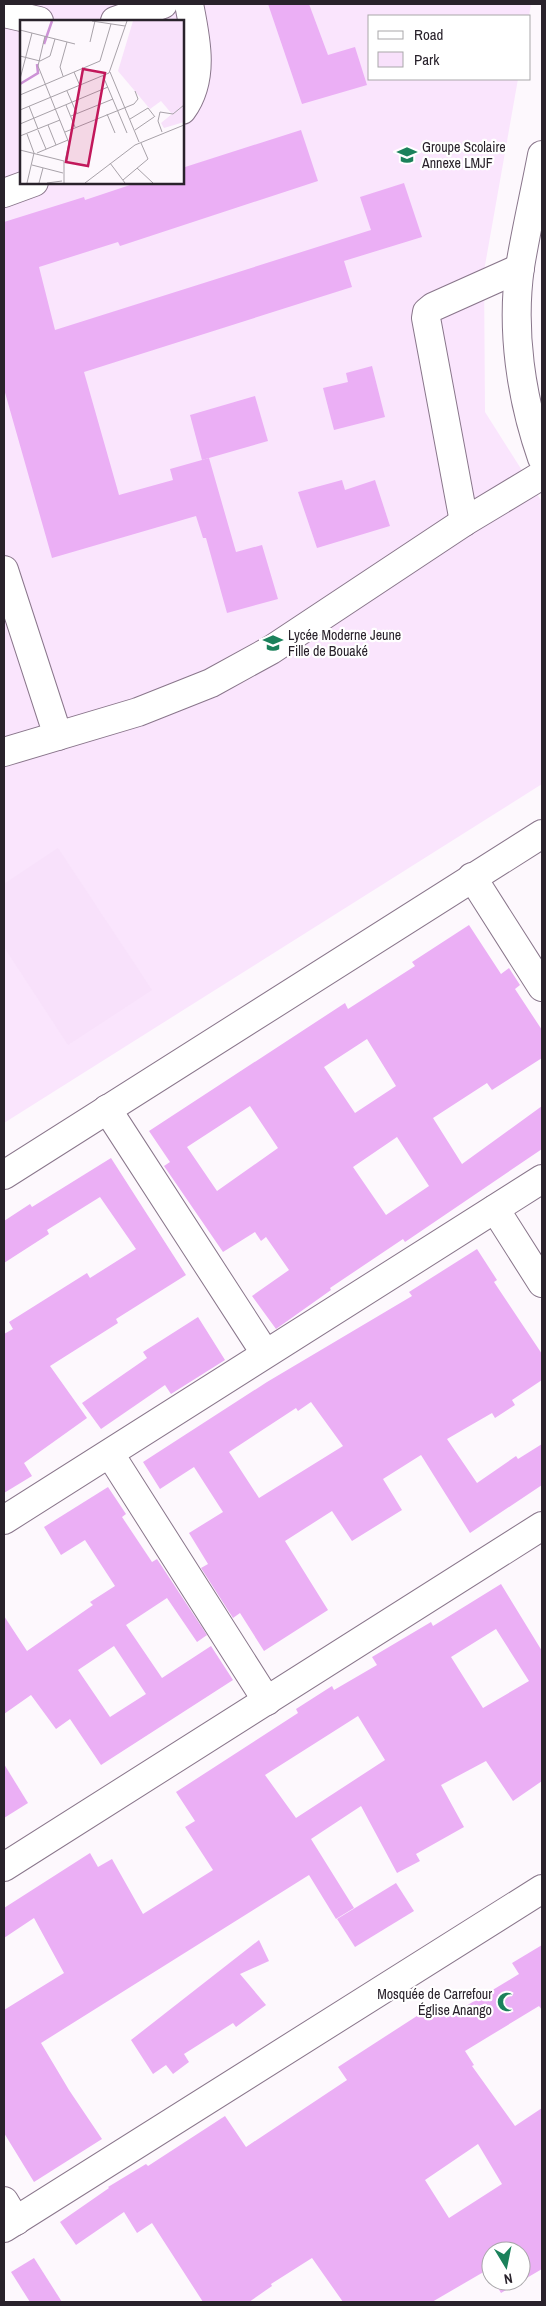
<svg xmlns="http://www.w3.org/2000/svg" width="546" height="2306" viewBox="0 0 546 2306" font-family="'Archivo Narrow',sans-serif">
<style>
.built{fill:#fae5fd;fill-rule:evenodd}
.green{fill:#f8e1fb}
.building{fill:#ebaff5;fill-rule:evenodd}
.lines{fill:none;stroke-linecap:round;stroke-linejoin:round}
.minor-casing{stroke:#89768b;stroke-width:30}
.minor{stroke:#fff;stroke-width:28}
.labels{text-anchor:middle;stroke-width:4.5;stroke-linejoin:round;paint-order:stroke}
.poi-label{font-size:14px;fill:#29222b;stroke:#fff;text-anchor:start}
.inset-river{fill:none;stroke:#cd92d6;stroke-width:2.5}
.inset-road{fill:none;stroke:#a8a2a9;stroke-width:1}
.view{fill:#c2185b;fill-opacity:0.15;stroke:#c2185b;stroke-width:2.5}
.inset-edge{fill:none;stroke:#29222b;stroke-width:2.5}
</style>
<rect width="100%" height="100%" fill="#fdf8fd"/>
<path class="built" d="M4 4H531L529 16H370V79H518L484 271 485 412 542 502V784L4 1123ZM21 21H182V182H21Z"/>
<polygon class="green" points="58,848 152,990 68,1045 4,947 4,884"/>
<g class="building">
<polygon points="268,4 309,4 328,55 355,47 367,85 302,104"/>
<polygon points="301,130 318,181 120,246 118,242 39,267 55,330 371,230 360,197 404,183 422,237 344,261 352,287 84,372 119,495 173,480 170,469 209,458 236,552 262,545 278,599 227,613 206,538 203,538 196,516 52,558 4,389 4,222 84,197 85,200 139,182 182,182 182,168"/>
<polygon points="372,366 385,417 334,430 323,388 348,382 346,373"/>
<polygon points="255,396 268,441 202,460 190,415"/>
<polygon points="342,480 345,490 375,480 390,526 317,548 298,492"/>
<path d="M469 925 501 974 509 968 520 985 515 989 542 1030V1058L492 1090 487 1083 433 1118 462 1164 542 1106V1149L405 1242 403 1239 330 1288 331 1290 276 1329 252 1296 289 1270 266 1237 261 1241 255 1232 223 1252 164 1166 170 1162 149 1131 345 1003 348 1009 415 966 412 962ZM367 1039 396 1086 355 1113 324 1067ZM250 1106 278 1148 217 1191 187 1147ZM397 1137 429 1186 386 1215 353 1167Z"/>
<polygon points="111,1158 186,1275 116,1319 118,1323 50,1366 87,1418 24,1463 32,1476 4,1493 4,1334 13,1329 9,1322 87,1273 90,1278 136,1249 100,1197 47,1230 49,1234 4,1263 4,1221 30,1204 32,1207"/>
<path d="M477 1249 497 1280 494 1282 542 1354V1380L512 1400 515 1405 495 1418 492 1413 447 1439 477 1483 516 1456 518 1459 542 1444V1485L470 1533 421 1455 383 1479 402 1510 352 1541 332 1511 285 1541 328 1610 264 1651 240 1613 233 1618 201 1568 208 1564 189 1533 223 1512 194 1467 160 1489 143 1462 267 1382 412 1296 409 1292ZM311 1402 343 1446 259 1498 229 1452 296 1408 298 1411Z"/>
<polygon points="198,1317 225,1360 171,1394 165,1385 101,1429 82,1403 147,1358 143,1352"/>
<path d="M108 1487 126 1514 122 1517 152 1562 157 1559 207 1635 197 1642 167 1598 126 1625 162 1678 211 1646 233 1680 101 1765 70 1719 56 1729 31 1695 4 1714V1616L27 1651 93 1605 90 1602 115 1586 85 1540 61 1555 44 1527ZM114 1646 146 1694 110 1717 78 1670Z"/>
<path d="M501 1584 542 1651V1781L513 1801 486 1761 441 1785 464 1827 416 1854 420 1861 397 1873 361 1806 311 1839 354 1908 336 1919 309 1875 41 2043 69 2090 102 2139 34 2182 4 2133V2010L64 1973 34 1918 4 1938V1908L90 1853 98 1867 112 1859 143 1914 213 1870 185 1827 195 1821 176 1792 298 1713 296 1709 332 1686 334 1690 377 1665 372 1657 431 1622 433 1626ZM496 1629 529 1681 483 1708 451 1657ZM358 1716 385 1760 296 1818 265 1775Z"/>
<polygon points="4,1764 28,1803 4,1818"/>
<polygon points="396,1883 414,1911 355,1947 337,1919"/>
<polygon points="259,1940 269,1961 240,1974 266,2005 236,2027 233,2023 184,2054 189,2062 173,2074 166,2065 153,2074 131,2040"/>
<path d="M542 1945V2010L539 2006 465 2051 474 2065 472 2066 515 2126 542 2108V2269L501 2293 494 2281H521V2251H491V2277L487 2270 432 2302H343L312 2258 271 2284 272 2286 249 2302H203L152 2223 137 2233 124 2212 76 2245 60 2222 109 2188 108 2187 146 2164 148 2166 225 2116 246 2147 347 2080 338 2067 437 2003 446 2018 519 1974 512 1963ZM478 2144 502 2184 449 2218 425 2180Z"/>
<polygon points="34,2258 62,2302 30,2302 11,2272"/>
</g>
<g class="lines">
<defs>
<g id="minor">
<polyline points="4,13 39,21"/>
<polyline points="115,21 163,4"/>
<path d="M182 110C205 79 196 39 189 4"/>
<path d="M542 155C535 192 526 230 520 267 511 330 521 398 542 458"/>
<polyline points="4,193 34,182"/>
<polyline points="464,522 426,318 427,312 433,307 520,268"/>
<polyline points="4,570 58,736"/>
<polyline points="4,752 138,712 211,683 271,650 464,522 542,475"/>
<polyline points="472,877 542,987"/>
<polyline points="107,1109 265,1353"/>
<polyline points="4,1175 542,834"/>
<polyline points="495,1209 542,1283"/>
<polyline points="110,1454 267,1701"/>
<polyline points="4,1520 542,1179"/>
<polyline points="4,1867 542,1526"/>
<polyline points="4,2201 16,2221"/>
<polyline points="4,2228 542,1889"/>
</g>
</defs>
<use href="#minor" class="minor-casing"/>
<use href="#minor" class="minor"/>
</g>
<defs>
<symbol id="school-bare" viewBox="-9 -9 18 18"><path d="M0-5L7-2L0 1L-7-2ZM-4 1L0 2.5L4 1V4Q0 6-4 4Z" fill="#1b815b" stroke="#fff" stroke-width="2.5" paint-order="stroke"/></symbol>
<symbol id="mosque-bare" viewBox="-9 -9 18 18"><path d="M3.5-4.9A6 6 0 1 0 3.5 4.9A5 5 0 1 1 3.5-4.9Z" fill="#1b815b" stroke="#fff" stroke-width="2.5" paint-order="stroke"/></symbol>
</defs>
<g fill-rule="evenodd">
<use href="#school-bare" x="393" y="141" width="28" height="28"/>
<use href="#school-bare" x="259" y="629" width="28" height="28"/>
<use href="#mosque-bare" x="493" y="1988" width="28" height="28"/>
</g>
<g class="labels">
<g class="poi-label">
<text x="422" y="152">Groupe Scolaire<tspan x="422" dy="16">Annexe LMJF</tspan></text>
<text x="288" y="640">Lycée Moderne Jeune<tspan x="288" dy="16">Fille de Bouaké</tspan></text>
<text x="492" y="1999" text-anchor="end">Mosquée de Carrefour<tspan x="492" dy="16">Église Anango</tspan></text>
</g>
</g>
<g transform="translate(20 20)">
<rect width="164" height="164" fill="#fdf8fd"/>
<path d="M113 1H164V102L144 108 141 103 152 94 141 81 130 89 98 51Z" fill="#f8e1fb"/>
<path class="inset-river" d="M24 24 32 1M0 64 18 53 17 44"/>
<path class="inset-road" d="M72 1 105 6M0 10 55 24M25 16 18 46 49 123 45 141M70 22 75 1M0 36 20 41 30 36 35 19M54 52 60 66M90 52 119 122M43 56 40 47 47 22M83 56 107 113M0 59 12 13M47 71 57 94M0 75 80 41 91 4M46 85 55 107M9 86 18 109M0 90 89 53 107 1M87 94 95 113M51 96 93 79M110 99 128 88 135 97M0 104 88 67M28 105 36 125M18 110 26 129M115 110 134 97M45 112 114 84 118 79 115 71M142 112 138 101 140 92 153 94 164 85M0 116 40 100M0 130 44 141V163M17 133 48 120M90 143 105 163M12 145 43 153M117 148 133 163M103 160 128 139 121 123M7 163 14 133 7 114M19 163 23 148M27 163 42 161M65 163 115 125 164 105"/>
<path class="view" d="M63 49 85 53 68 146 46 142Z"/>
<rect width="164" height="164" class="inset-edge"/>
</g>
<rect width="546" height="2306" fill="none" stroke="#29222b" stroke-width="10"/>
<rect x="368" y="15" width="162" height="65" fill="#ffffff" stroke="#a9a7aa"/>
<rect x="378" y="31" width="25" height="8" fill="#ffffff" stroke="#a9a7aa"/>
<text x="414" y="40" font-size="15" fill="#29222b">Road</text>
<rect x="378" y="52" width="25" height="15" fill="#f8e1fb" stroke="#a9a7aa"/>
<text x="414" y="65" font-size="15" fill="#29222b">Park</text>
<g transform="translate(506 2266) rotate(170)"><circle r="24" fill="#ffffff" stroke="#a9a7aa"/>
<path d="M0-4L9 19L0 12L-9 19Z" fill="#1b815b"/>
<text y="-8" font-size="14" font-weight="bold" text-anchor="middle" fill="#29222b">N</text>
</g>
</svg>
